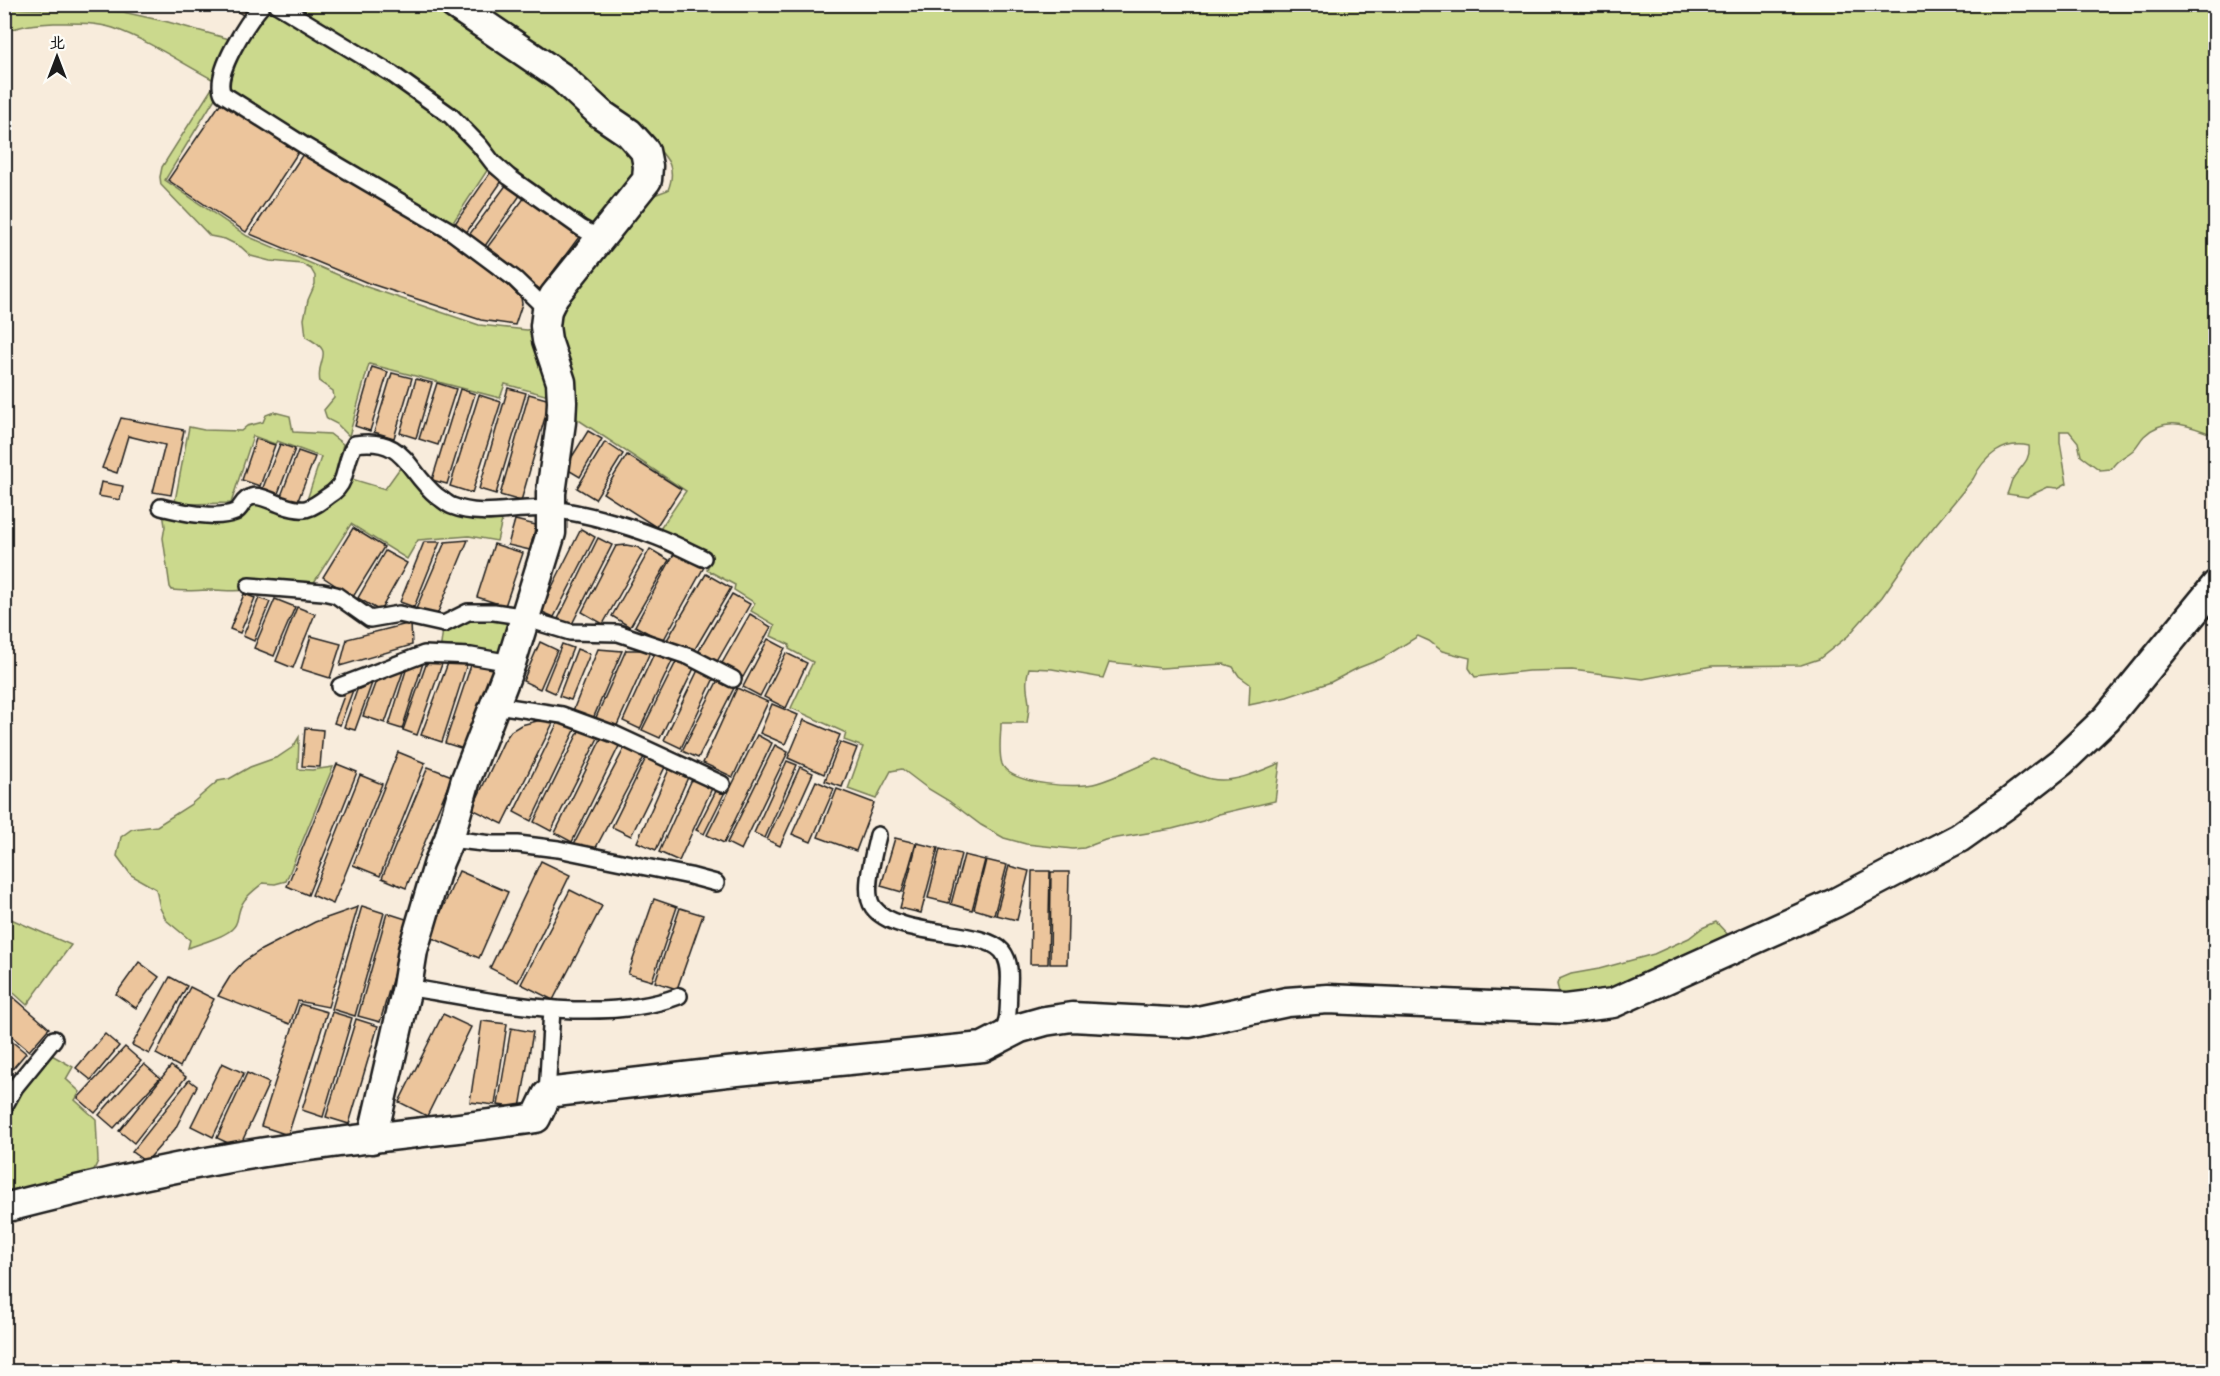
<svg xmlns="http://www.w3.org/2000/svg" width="2220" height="1376" viewBox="0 0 2220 1376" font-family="'Architects Daughter','LXGW WenKai TC',sans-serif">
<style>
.green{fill:#cbd98d;stroke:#747a54;stroke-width:1.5}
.building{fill:#ecc59c;stroke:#1c1c1c;stroke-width:1.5}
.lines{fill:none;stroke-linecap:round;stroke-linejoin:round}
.service-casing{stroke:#1c1c1c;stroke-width:20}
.minor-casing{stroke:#1c1c1c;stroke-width:33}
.service{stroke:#fdfcf7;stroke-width:15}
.minor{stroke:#fdfcf7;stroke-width:28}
</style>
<rect width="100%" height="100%" fill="#f8ecdc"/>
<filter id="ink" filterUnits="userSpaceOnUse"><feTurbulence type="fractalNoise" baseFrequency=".0167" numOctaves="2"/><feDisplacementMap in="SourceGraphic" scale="12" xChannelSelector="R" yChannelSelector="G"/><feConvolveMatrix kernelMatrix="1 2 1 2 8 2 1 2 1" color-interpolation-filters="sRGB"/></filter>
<g filter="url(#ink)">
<g class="green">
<polygon points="284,5 441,5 626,144 634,163 633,177 596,225 590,226 511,174 482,143"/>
<path d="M473 5H2215V435C2190 427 2167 414 2144 436 2140 440 2137 447 2132 451 2122 459 2118 458 2111 469L2100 470 2081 456 2078 442 2069 431H2060V442L2067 483 2058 488 2048 487 2027 497 2007 494C2009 490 2010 485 2012 480 2019 467 2031 462 2029 446 2003 440 1984 457 1973 479L1914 551 1882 597 1848 636 1819 659 1801 665 1712 666 1643 679 1572 670 1528 671 1475 677 1469 668 1470 658 1442 651 1429 641 1418 636 1381 659 1358 668 1331 682 1287 697 1249 705 1250 684 1239 676 1233 667 1224 664 1161 668 1109 662 1103 678 1052 669 1029 668C1025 681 1027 690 1029 703 1029 710 1028 717 1027 723H1001C1001 735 998 752 1002 764 1010 785 1079 789 1097 783 1118 777 1137 766 1157 759 1175 765 1193 775 1211 779 1233 784 1261 771 1280 763L1275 801 1219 814 1203 821 1172 829 1105 840 1084 848 1073 849 1026 844 1004 838 981 825 949 801 927 788 902 769 891 771 876 799 848 789 863 747 844 740 846 733 791 708 813 662 789 649 790 645 771 636 775 625 751 611 755 603 734 590 735 585 707 570 711 556 658 532 686 491 574 417 557 340 562 304 646 198 668 190C678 165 665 156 649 139Z"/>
<path d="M5 8 123 12 168 22 233 40 212 79C180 62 148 40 113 28 95 22 73 23 54 23 36 24 21 25 5 32Z"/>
<polygon points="269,8 275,8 448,118 490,166 450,227 229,91 228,71 264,11"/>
<path d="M212 88 217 95 165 180 247 236 364 286 479 325 527 330 535 329 552 397 505 384 500 398 369 364 349 436 337 424 327 419 324 410 334 398 333 391 320 382C315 357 338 354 306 337L304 319 308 300 315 284V276L311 269 302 264 270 261 251 256 241 247 225 239 210 236 161 185 160 177 162 167Z"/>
<polygon points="274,412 290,416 293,432 330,434 343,444 335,479 330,488 305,506 321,457 277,441 275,444 253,436 231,503 188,504 175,501 189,427 204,430 241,431 247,426 263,422 266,415"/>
<path d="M400 468 445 511 461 516H503L497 541 469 536 418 540 407 559 351 524 313 584 250 578 243 579 240 583 246 590C234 592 223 590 212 590 198 590 185 592 172 590L170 587 163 538 165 526 163 513 175 516 255 503 282 511 343 491 352 479 385 489Z"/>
<polygon points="478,616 514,621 504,654 440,652 443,629"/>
<path d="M299 737 298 769 312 770 333 767 286 881 275 884 263 883C253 891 242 899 239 912 237 919 238 924 232 929 223 938 200 943 188 948L190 940 166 920 160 908 156 889 131 875 117 856 121 837 132 829 157 826 190 805 218 781 229 779 250 767 278 757 293 747Z"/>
<polygon points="4,916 71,945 27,1005 5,985"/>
<polygon points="1716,922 1731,938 1608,992 1555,996 1559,993 1557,984 1559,979 1571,974 1599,969 1654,954 1689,938 1702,928"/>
<path d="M50 1054 73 1067 66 1079 80 1092 75 1100 96 1119 98 1161 91 1176 5 1195C5 1171 6 1115 18 1095 27 1081 39 1068 50 1054Z"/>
</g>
<g class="building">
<polygon points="225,4 250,4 243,15"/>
<polygon points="222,101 299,151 246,232 168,180"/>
<polygon points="303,154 447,237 508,285 521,298 522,304 515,325 481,320 368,283 250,234"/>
<polygon points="490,173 502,181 466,233 454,225"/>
<polygon points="507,184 521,194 485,246 469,235"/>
<polygon points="525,197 579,237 540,289 486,249"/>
<polygon points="372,367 388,372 370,431 355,426"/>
<polygon points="392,373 412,378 394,438 374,432"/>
<polygon points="416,379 432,383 416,438 400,433"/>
<polygon points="437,383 456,389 438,445 419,439"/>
<polygon points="508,388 526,393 496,494 479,489"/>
<polygon points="460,389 475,394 447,484 432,480"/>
<polygon points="529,394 550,400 521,501 500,495"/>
<polygon points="479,395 501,402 472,493 450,486"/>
<polygon points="121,418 184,430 171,495 153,492 165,445 128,436 117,473 102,468"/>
<polygon points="588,431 602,439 580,477 565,468"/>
<polygon points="256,439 275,445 260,486 242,480"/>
<polygon points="605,442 623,454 595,499 577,488"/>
<polygon points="280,444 295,449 277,496 262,490"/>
<polygon points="298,451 315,457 297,503 281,496"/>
<polygon points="627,455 681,489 656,527 603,493"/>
<polygon points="101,482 123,486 120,500 98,496"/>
<polygon points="515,520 536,525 530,550 508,545"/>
<polygon points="353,528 384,547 353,597 323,577"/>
<polygon points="581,529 595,537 554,617 540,611"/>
<polygon points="598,538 612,545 571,626 558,619"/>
<polygon points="468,540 436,617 416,609 445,542"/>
<polygon points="424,542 440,542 414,607 400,602"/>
<polygon points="494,544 523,553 505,606 477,597"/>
<polygon points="626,545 637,547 644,551 603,624 582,612 616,546"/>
<polygon points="650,549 669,560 630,627 612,616"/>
<polygon points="385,551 407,563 380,611 358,598"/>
<polygon points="675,552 704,567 663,641 635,626"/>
<polygon points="706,574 731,588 692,654 667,640"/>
<polygon points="244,594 255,598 240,633 230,629"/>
<polygon points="732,594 750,604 715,665 697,654"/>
<polygon points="259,598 270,602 254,641 243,636"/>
<polygon points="275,599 295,607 274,656 254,648"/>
<polygon points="297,607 315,614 293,668 276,661"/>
<polygon points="750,614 771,627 743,677 721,665"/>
<polygon points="411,623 412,645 340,666 347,639"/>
<polygon points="311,636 341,644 330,678 301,669"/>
<polygon points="768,639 785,648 760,696 743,687"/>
<polygon points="540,642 557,650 540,689 523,681"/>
<polygon points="562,644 573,648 555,693 544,688"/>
<polygon points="577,649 590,654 571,700 559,696"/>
<polygon points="598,649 622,651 592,721 572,713"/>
<polygon points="656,649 674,657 640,729 623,721"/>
<polygon points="626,650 651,650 614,732 594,722"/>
<polygon points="786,653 807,663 786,708 764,697"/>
<polygon points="678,658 695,666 660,738 642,730"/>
<polygon points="428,659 442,664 417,735 403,730"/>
<polygon points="424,660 402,729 389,725 407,667"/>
<polygon points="448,663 467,664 442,742 421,735"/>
<polygon points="471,665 493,668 464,749 445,743"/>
<polygon points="699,668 715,676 681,748 664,740"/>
<polygon points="404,669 385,723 363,716 376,681"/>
<polygon points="719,678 735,686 698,758 682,751"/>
<polygon points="372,683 355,730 344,727 357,690"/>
<polygon points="737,688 768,702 733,777 703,763"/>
<polygon points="353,690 340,725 334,723 345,693"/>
<polygon points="772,704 798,715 785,744 760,733"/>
<polygon points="804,720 840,735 824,774 788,758"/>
<polygon points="537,721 554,721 503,824 472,809 504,741 511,731 521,725"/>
<polygon points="558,722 577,726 531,821 514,812"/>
<polygon points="581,727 601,732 551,831 534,822"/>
<polygon points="305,728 323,730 320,767 302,766"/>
<polygon points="604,733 621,742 572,842 555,833"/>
<polygon points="757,735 772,743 724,843 707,835"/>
<polygon points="840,742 857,748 842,787 825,781"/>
<polygon points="626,745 645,755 593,853 574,844"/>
<polygon points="775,745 788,752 741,850 727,843"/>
<polygon points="398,752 425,763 380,876 353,865"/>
<polygon points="647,756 666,765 631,836 612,827"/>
<polygon points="787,761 797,765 765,838 754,833"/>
<polygon points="337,764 357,772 308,895 287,886"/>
<polygon points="428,767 452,776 406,888 382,878"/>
<polygon points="670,767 689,775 656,850 637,842"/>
<polygon points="800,767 813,773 780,846 767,840"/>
<polygon points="360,775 382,784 333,904 312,895"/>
<polygon points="693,777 713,786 679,861 659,852"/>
<polygon points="816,781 834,789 811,842 792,834"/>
<polygon points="717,789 725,792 704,834 696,830"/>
<polygon points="837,789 874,803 856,851 818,837"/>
<polygon points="895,838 916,843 902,892 881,886"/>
<polygon points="917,843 938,848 921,913 900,908"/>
<polygon points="940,849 961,854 949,903 928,898"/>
<polygon points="964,855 985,860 972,910 951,904"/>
<polygon points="986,860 1007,865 994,915 974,909"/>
<polygon points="541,861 570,875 518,982 490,968"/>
<polygon points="1009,866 1029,871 1017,920 996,915"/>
<polygon points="459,871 508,892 479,958 430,937"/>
<polygon points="1032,871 1050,871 1048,964 1030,964"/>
<polygon points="1051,872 1069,872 1067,964 1050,964"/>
<polygon points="570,890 602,906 553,1000 521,984"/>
<polygon points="654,899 677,907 652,981 628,974"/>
<polygon points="362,906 384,913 355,1016 332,1009"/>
<polygon points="358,907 328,1007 298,1001 290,1024 218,996 231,975 243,962 261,950 315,922"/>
<polygon points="680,908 703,915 677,989 655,982"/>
<polygon points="387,913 409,920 380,1022 358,1016"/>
<polygon points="139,962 159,977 136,1008 116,994"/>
<polygon points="170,977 187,986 149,1054 132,1045"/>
<polygon points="190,987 214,999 180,1067 156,1054"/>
<polygon points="4,989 49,1028 29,1051 4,1030"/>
<polygon points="300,1004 327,1012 288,1135 261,1126"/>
<polygon points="332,1012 352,1018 323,1117 302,1110"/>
<polygon points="443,1014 471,1027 427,1116 399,1102"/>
<polygon points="356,1019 378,1026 349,1124 326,1117"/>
<polygon points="482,1021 507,1024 495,1105 470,1102"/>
<polygon points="511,1028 533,1032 520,1108 498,1105"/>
<polygon points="105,1034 119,1046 91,1080 76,1068"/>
<polygon points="4,1035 26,1053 9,1073 4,1069"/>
<polygon points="125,1047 141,1061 95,1113 78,1098"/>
<polygon points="222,1063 244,1073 213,1137 191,1126"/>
<polygon points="144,1064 160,1078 114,1128 99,1115"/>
<polygon points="171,1066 186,1077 134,1143 119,1131"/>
<polygon points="247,1073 269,1083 239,1148 217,1138"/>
<polygon points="189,1080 197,1086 175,1129 146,1162 132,1152"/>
</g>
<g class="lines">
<defs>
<g id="service">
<path d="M263 4C249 20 212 74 223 94L305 146 452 232 515 279 547 310"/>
<polyline points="276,4 392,74 451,116 480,146 493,163 509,177 581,228 601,239"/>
<path d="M161 507C181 512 216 520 235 512 242 509 242 499 251 497 260 494 273 502 282 505 305 513 309 510 328 496 335 492 340 487 343 479 347 467 348 455 355 444 407 437 405 470 437 496 442 499 447 504 452 506 485 519 518 505 551 509 584 513 627 525 657 537 673 543 687 551 703 558"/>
<polyline points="249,586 323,592 336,595 370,619 399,614 444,624 468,612 494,612 514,615 570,632 618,633 690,657 733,679"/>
<polyline points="340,686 424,654 471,656 511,663"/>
<polyline points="496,705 562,715 614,734 722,784"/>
<path d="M878 835C874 853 862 892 873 907 896 938 982 928 1002 951 1010 961 1010 974 1009 987 1008 1004 1010 1021 1001 1036"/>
<polyline points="449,839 492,844 518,844 558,849 690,876 716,883"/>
<path d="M407 987C489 1001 600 1026 679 996"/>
<polyline points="547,1095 552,1009"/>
<polyline points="4,1107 15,1087 54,1039"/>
</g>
<g id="minor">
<polyline points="372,1139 407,987 413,950 439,862 449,839 466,779 511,663 551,533 551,493 561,422 562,402 561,382 547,340 545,326 547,310 554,296 647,180 648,166 645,151 629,133 601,114 561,77 454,4"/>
<path d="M4 1208C97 1184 191 1162 286 1149 369 1137 453 1130 536 1118L547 1095 555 1092 727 1072 983 1047 1020 1028 1045 1021 1072 1017 1189 1023 1287 1002 1328 999 1565 1009 1613 1003 1835 903 1959 838 2007 804 2061 762 2107 718 2216 585"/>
</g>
</defs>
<use href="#service" class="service-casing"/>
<use href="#minor" class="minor-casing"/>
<use href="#service" class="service"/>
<use href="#minor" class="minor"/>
</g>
</g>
<rect width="2220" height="1376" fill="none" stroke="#fdfcf7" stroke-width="24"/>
<rect x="12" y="12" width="2196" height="1352" fill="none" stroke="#1c1c1c" stroke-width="2" filter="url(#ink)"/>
<g transform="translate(57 57)" stroke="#fdfcf7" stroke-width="4.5" paint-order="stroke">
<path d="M0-4.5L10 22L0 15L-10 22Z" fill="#1c1c1c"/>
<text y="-9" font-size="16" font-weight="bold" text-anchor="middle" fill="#1c1c1c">北</text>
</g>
</svg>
